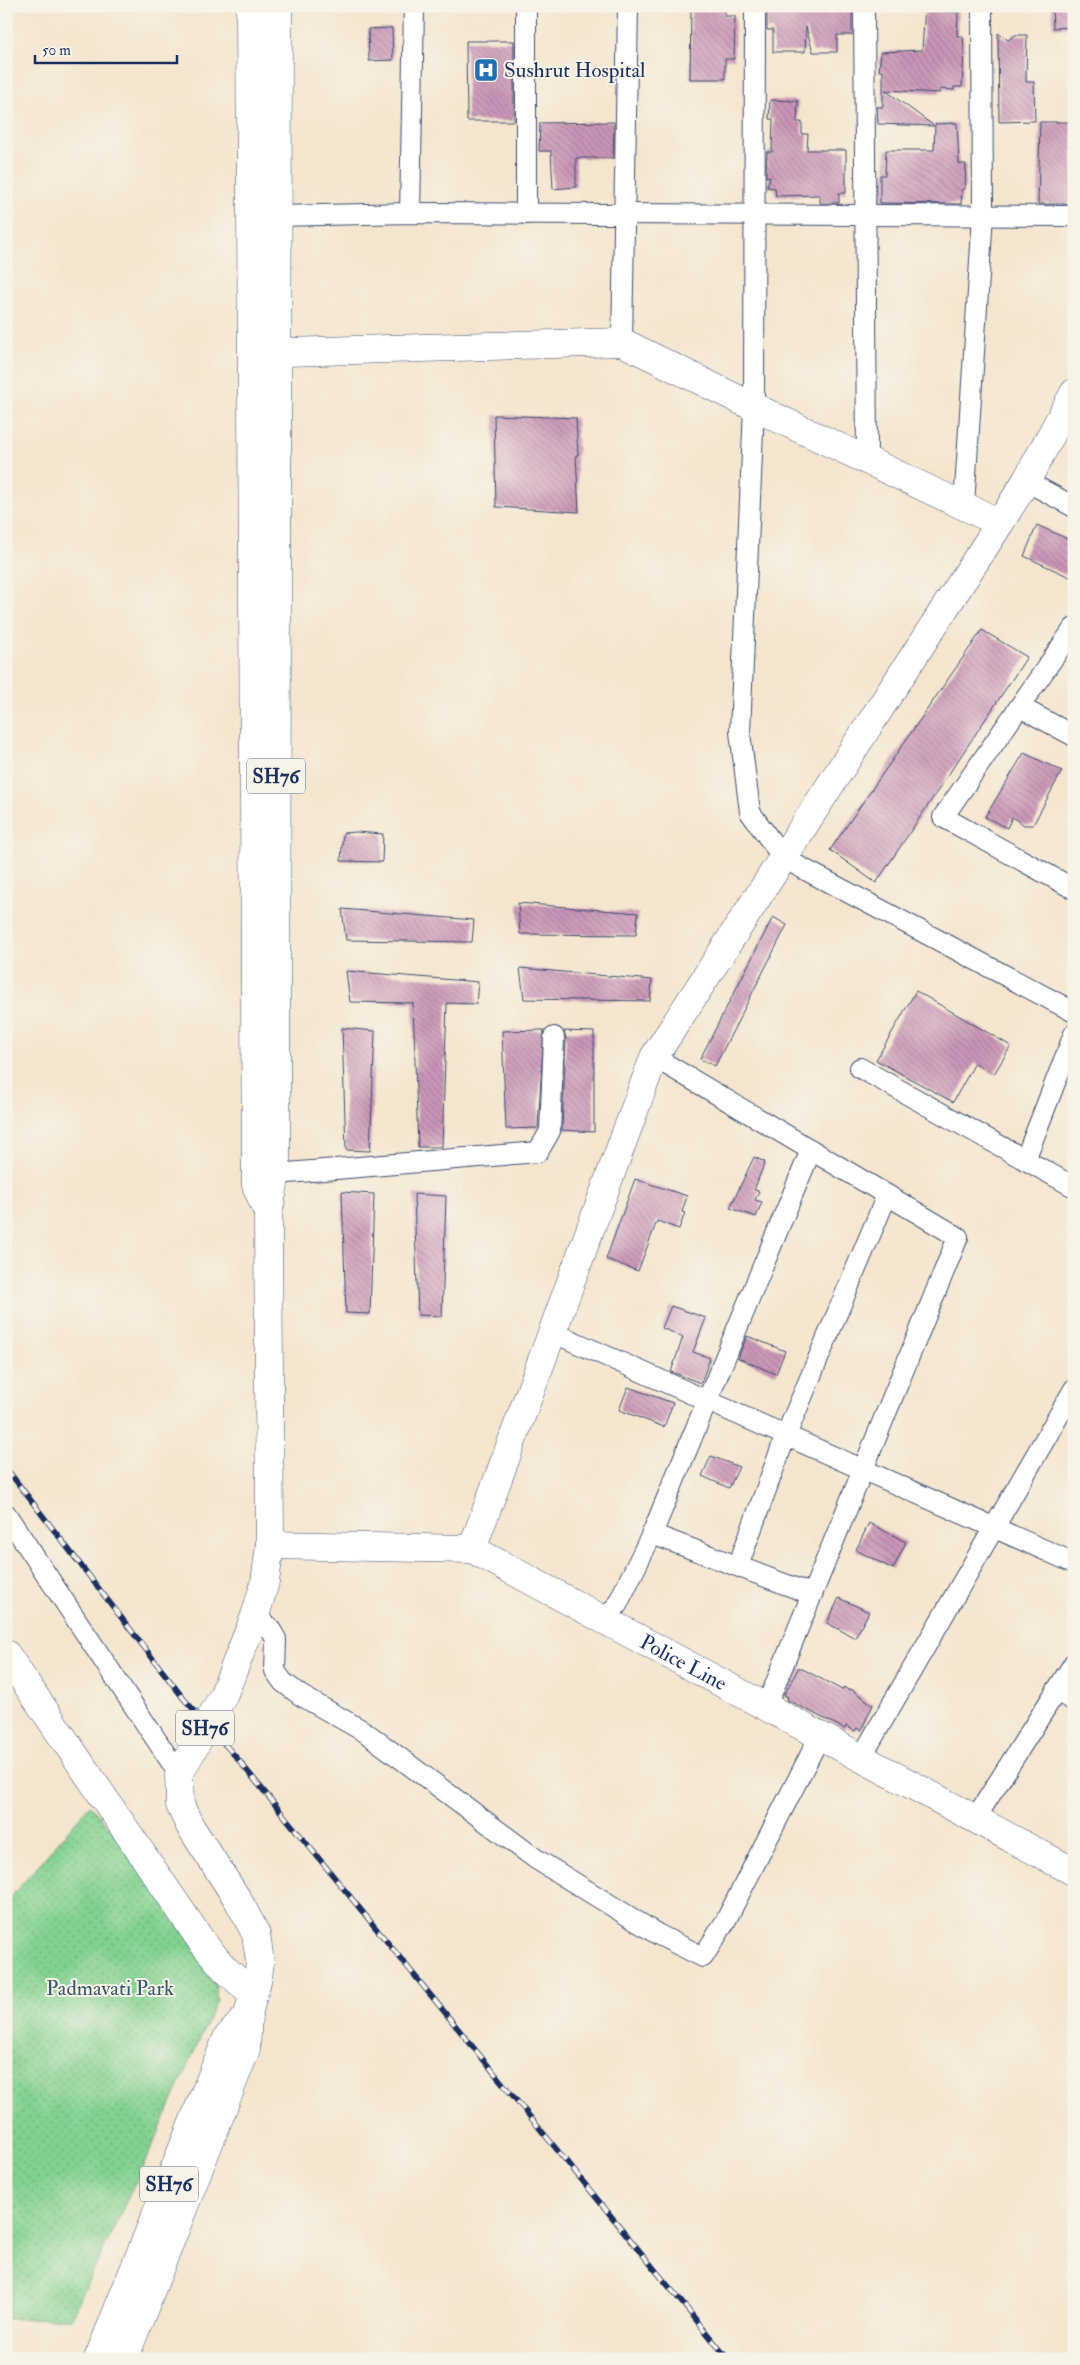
<svg xmlns="http://www.w3.org/2000/svg" width="1080" height="2365" viewBox="0 0 1080 2365" font-family="'IM FELL Double Pica',serif">
<style>
.park{fill:url(#park-dots);stroke:#4e8077}
.building{fill:url(#building-back-hatch)}
.lines{fill:none;stroke-linecap:round;stroke-linejoin:round}
.street-casing{stroke:#3c4a6f;stroke-width:22}
.secondary-casing{stroke:#3c4a6f;stroke-width:29}
.primary-casing{stroke:#3c4a6f;stroke-width:29}
.street{stroke:#fff;stroke-width:20}
.secondary{stroke:#fff;stroke-width:28}
.primary{stroke:#fff;stroke-width:28}
.rail-casing{stroke:#1b2f5e;stroke-width:5.5}
.rail{stroke:#f7f3e8;stroke-width:4;stroke-dasharray:11;stroke-linecap:butt}
.labels{text-anchor:middle;stroke-width:4;stroke-linejoin:round;paint-order:stroke}
.shield{fill:#f7f3e8;stroke:#5d6a87;stroke-width:1}
.shield-label{font-size:20px;font-weight:bold;fill:#1b2f5e}
.poi-label{font-size:21px;fill:#1b2f5e;stroke:#f7f3e8;text-anchor:start}
.street-label{font-size:21px;fill:#1b2f5e;stroke:#f7f3e8}
.park-label{font-size:21px;fill:#35586a;stroke:#f7f3e8}
</style>
<defs>
<pattern id="park-dots" width="8" height="8" patternUnits="userSpaceOnUse" patternTransform="scale(1.25)"><rect width="8" height="8" fill="#82d190"/><path d="M2 2h.1M6 6h.1" fill="none" stroke="#6aaa79" stroke-width="1.8" stroke-linecap="round"/></pattern>
<pattern id="building-back-hatch" width="6" height="6" patternUnits="userSpaceOnUse" patternTransform="scale(1.25)"><rect width="6" height="6" fill="#cb96b7"/><path d="M-1 5l2 2M0 0l6 6M5-1l2 2" fill="none" stroke="#a47b98"/></pattern>
</defs>
<rect width="100%" height="100%" fill="#f7f3e8"/>
<filter id="ink" filterUnits="userSpaceOnUse"><feTurbulence type="fractalNoise" baseFrequency=".02" numOctaves="2"/><feDisplacementMap in="SourceGraphic" scale="10" xChannelSelector="R" yChannelSelector="G"/><feConvolveMatrix kernelMatrix="1 2 1 2 8 2 1 2 1" color-interpolation-filters="sRGB"/></filter>
<filter id="wash" filterUnits="userSpaceOnUse"><feTurbulence type="fractalNoise" baseFrequency=".0096" numOctaves="4" result="noise"/><feDisplacementMap in="SourceGraphic" scale="20" xChannelSelector="R" yChannelSelector="G"/><feGaussianBlur stdDeviation="1.12" result="paint"/><feColorMatrix in="noise" values="0 0 0 0 0 0 0 0 0 0 0 0 0 0 0 0 0 1.4 0 .05"/><feComposite in="paint" operator="in"/></filter>
<g filter="url(#wash)">
<rect width="100%" height="100%" fill="#f4e5ce"/>
<polygon class="park" points="90,1805 210,1945 217,2000 153,2145 71,2318 6,2319 6,1903"/>
<g id="blocks">
<g class="building">
<polygon points="691,6 725,6 725,16 735,16 734,59 725,59 725,79 690,79"/>
<polygon points="767,6 852,6 852,35 837,35 837,52 813,52 806,27 805,52 773,52 773,30 767,30"/>
<polygon points="925,6 944,6 943,11 958,12 957,36 963,36 964,51 962,87 954,87 954,90 940,89 940,93 885,90 934,126 878,124 877,107 883,107 883,71 879,71 881,52 922,50"/>
<polygon points="1052,6 1074,6 1074,27 1053,28"/>
<polygon points="392,28 393,60 369,61 368,29"/>
<polygon points="998,33 1008,40 1015,35 1027,35 1026,82 1034,82 1035,121 999,122"/>
<polygon points="466,41 514,41 514,121 467,121"/>
<polygon points="770,100 798,101 797,122 802,122 802,134 808,134 807,150 846,150 846,193 839,193 839,203 820,203 820,195 776,196 775,188 767,187 770,176 766,177 767,152 772,152 773,119 769,119"/>
<polygon points="614,122 613,158 576,158 576,187 553,189 551,151 539,151 540,123"/>
<polygon points="1040,122 1073,122 1073,151 1072,151 1074,204 1038,204"/>
<polygon points="957,123 959,164 966,164 965,189 962,189 961,204 880,203 880,175 885,175 886,150 934,150 935,124"/>
<polygon points="494,415 576,418 578,455 576,455 579,512 496,507"/>
<polygon points="1037,525 1074,542 1074,579 1024,556"/>
<polygon points="982,630 1027,657 876,883 830,850"/>
<polygon points="1024,753 1062,771 1033,825 1024,825 1012,817 1007,828 985,817"/>
<polygon points="356,832 383,834 382,862 341,861 343,833"/>
<polygon points="518,903 638,913 636,935 520,934"/>
<polygon points="342,909 474,920 472,942 346,940"/>
<polygon points="773,917 787,925 715,1066 700,1059"/>
<polygon points="520,968 652,980 650,1001 524,999"/>
<polygon points="346,971 478,982 476,1004 447,1003 442,1147 418,1147 413,1003 350,1002"/>
<polygon points="916,991 1011,1046 994,1074 975,1063 953,1102 876,1060"/>
<polygon points="342,1028 375,1031 370,1151 346,1150"/>
<polygon points="544,1030 538,1128 506,1129 502,1031"/>
<polygon points="564,1031 594,1032 594,1132 562,1130 566,1038"/>
<polygon points="754,1157 765,1162 754,1190 759,1191 755,1200 762,1202 756,1217 730,1208"/>
<polygon points="635,1179 687,1196 682,1212 685,1213 679,1229 657,1221 638,1271 606,1259"/>
<polygon points="342,1192 374,1194 370,1314 346,1313"/>
<polygon points="414,1194 446,1196 442,1316 418,1315"/>
<polygon points="671,1306 706,1318 693,1352 710,1358 701,1383 671,1372 683,1337 662,1328"/>
<polygon points="747,1336 785,1351 776,1374 738,1358"/>
<polygon points="628,1387 673,1403 664,1427 619,1410"/>
<polygon points="711,1456 739,1467 729,1488 702,1476"/>
<polygon points="869,1523 906,1542 893,1569 856,1550"/>
<polygon points="839,1598 869,1612 855,1638 827,1623"/>
<polygon points="799,1667 842,1690 844,1687 848,1690 851,1689 873,1705 861,1730 857,1728 855,1731 846,1726 845,1729 787,1700 788,1697 784,1695"/>
</g>
</g>
</g>
<g filter="url(#ink)">
<use href="#blocks" fill-opacity="0" stroke="#3c4a6f" stroke-width="1"/>
<g class="lines">
<defs>
<g id="street">
<polyline points="755,6 754,407 740,732 750,812 783,858 1074,1012"/>
<polyline points="864,6 867,460"/>
<polyline points="410,213 414,6"/>
<polyline points="526,214 526,6"/>
<polyline points="277,216 410,213 1074,216"/>
<polyline points="622,342 628,6"/>
<polyline points="1026,481 1074,507"/>
<polyline points="964,505 983,215 982,6"/>
<polyline points="1074,628 943,817 1074,889"/>
<polyline points="1020,707 1074,736"/>
<polyline points="654,1057 958,1237 766,1707"/>
<polyline points="860,1068 1074,1187"/>
<polyline points="811,1150 652,1534 811,1594"/>
<polyline points="1025,1160 1074,1034"/>
<polyline points="276,1174 538,1152 550,1131 554,1037"/>
<polyline points="552,1332 1074,1563"/>
<polyline points="6,1514 179,1774"/>
<polyline points="738,1566 786,1435 887,1195"/>
<polyline points="255,1616 269,1627 276,1639 275,1671 283,1682 300,1695 365,1732 536,1859 659,1935 703,1957 725,1922 820,1736"/>
<polyline points="605,1620 617,1605 652,1534"/>
<polyline points="1056,1691 1074,1701"/>
<polyline points="861,1758 1074,1389"/>
<polyline points="975,1819 1074,1663"/>
</g>
<g id="secondary">
<polyline points="253,353 622,342 754,407 1000,523"/>
<path id="s1" d="M270 1545 472 1549 1074 1872"/>
<polyline points="472,1549 654,1057 1000,523 1026,481 1074,393"/>
<polyline points="6,1654 202,1942 224,1968 253,1995"/>
</g>
<g id="primary">
<polyline points="250,6 256,1185 267,1211"/>
<polyline points="98,2359 227,2038 248,2015"/>
<polyline points="124,2359 246,2049 248,2015 258,1977 260,1962 256,1934 238,1900 190,1826 180,1805 179,1774 223,1696 255,1616 265,1582 270,1545 268,1215 276,1174 278,6"/>
</g>
</defs>
<use href="#street" class="street-casing"/>
<use href="#secondary" class="secondary-casing"/>
<use href="#primary" class="primary-casing"/>
<use href="#street" class="street"/>
<use href="#secondary" class="secondary"/>
<use href="#primary" class="primary"/>
<defs>
<polyline id="rail" points="6,1468 184,1699 236,1757 728,2359"/>
</defs>
<use href="#rail" class="rail-casing"/>
<use href="#rail" class="rail"/>
</g>
</g>
<defs>
<symbol id="hospital-square" viewBox="-11 -11 22 22"><rect x="-9" y="-9" width="18" height="18" rx="4" fill="#1f6fb2" stroke="#f7f3e8"/><path d="M-5-5h3v3.5h4V-5h3V5h-3V1.5h-4V5h-3Z" fill="#fff"/></symbol>
</defs>
<g fill-rule="evenodd">
<use href="#hospital-square" x="472" y="56" width="28" height="28"/>
</g>
<g class="labels">
<g class="shield">
<rect x="247" y="758.5" width="58" height="35" rx="4"/>
<rect x="176" y="1710.5" width="58" height="35" rx="4"/>
<rect x="140" y="2166.5" width="58" height="35" rx="4"/>
</g>
<g class="shield-label">
<text x="276" y="783">SH76</text>
<text x="205" y="1735">SH76</text>
<text x="169" y="2191">SH76</text>
</g>
<g class="poi-label">
<text x="504" y="77">Sushrut Hospital</text>
</g>
<g class="street-label">
<text dy="7" stroke="none"><textPath href="#s1" startOffset="442">Police Line</textPath></text>
</g>
<g class="park-label">
<text x="110" y="1995">Padmavati Park</text>
</g>
</g>
<rect width="1080" height="2365" fill="none" stroke="#f7f3e8" stroke-width="25"/>
<path d="M35 55v8h142v-8" fill="none" stroke="#1b2f5e" stroke-width="2.5"/>
<text x="42" y="55" font-size="15" fill="#1b2f5e" stroke="#f7f3e8" stroke-width="4" paint-order="stroke">50 m</text>
</svg>
